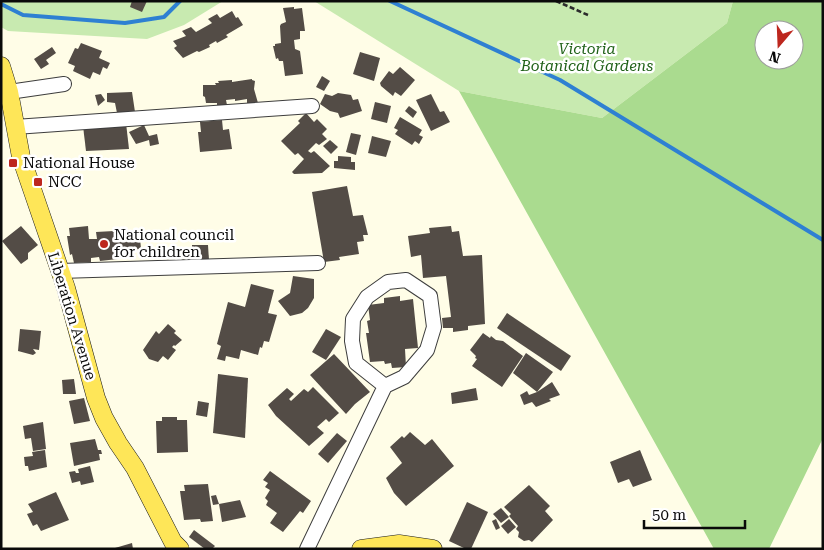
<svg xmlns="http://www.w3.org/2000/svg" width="824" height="550" viewBox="0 0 824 550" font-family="'Roboto Serif',serif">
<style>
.green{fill:#c8eab0}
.forest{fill:#aadb8f;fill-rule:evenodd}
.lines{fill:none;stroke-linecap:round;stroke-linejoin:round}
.stream{stroke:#2e80d2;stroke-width:4}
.building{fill:#534c46}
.minor-casing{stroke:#3d3d3d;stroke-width:16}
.major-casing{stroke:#1b1b1b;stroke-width:19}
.path{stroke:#2c2c2c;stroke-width:2.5;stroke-dasharray:5 2.5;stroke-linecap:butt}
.minor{stroke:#fff;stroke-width:14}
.major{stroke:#fee658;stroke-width:18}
.poi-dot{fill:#bd271e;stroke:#fff;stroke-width:2}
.labels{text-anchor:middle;stroke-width:5;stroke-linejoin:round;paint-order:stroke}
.park-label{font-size:15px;font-style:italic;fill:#216219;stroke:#fff}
.poi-label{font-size:15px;fill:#0a0a0a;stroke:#fff;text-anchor:start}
.street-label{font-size:15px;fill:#0a0a0a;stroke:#fff}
</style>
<rect width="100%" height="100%" fill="#fffde7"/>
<g class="green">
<polygon points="1,1 223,1 184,25 147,39 8,31 1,27"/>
<polygon points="314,1 733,1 727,23 602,118 459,91"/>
</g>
<path class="forest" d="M733 1H823V438L769 549H714L459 91 602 118 727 23ZM764 30H794V60H764Z"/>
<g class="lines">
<g class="stream">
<polyline points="390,1 560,80 823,240"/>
<polyline points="1,4 23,15 125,23 164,17 180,1"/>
</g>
</g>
<g class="building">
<polygon points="132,1 147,1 142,12 130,7"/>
<polygon points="294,7 294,9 302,8 305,31 300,31 300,39 294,40 295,49 300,51 303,74 285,76 283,61 279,61 278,58 276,59 273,46 275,46 275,44 281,43 280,26 281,24 286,22 283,8"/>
<polygon points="232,11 236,18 238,17 243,25 226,35 228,37 217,43 216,41 209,45 210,47 199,52 197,51 183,58 174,48 177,46 173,41 186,36 182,31 191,27 196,32 212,23 208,19 217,14 220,18"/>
<polygon points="81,43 102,51 99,58 110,63 107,69 103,67 100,75 93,72 90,79 73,71 75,66 68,63 75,48 78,49"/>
<polygon points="52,47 56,53 46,60 49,64 41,69 34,59"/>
<polygon points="360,52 380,58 374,81 353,74"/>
<polygon points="400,67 415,80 401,96 395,92 393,96 381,86 380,83 389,71 393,74"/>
<polygon points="322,76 330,81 324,91 316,87"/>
<polygon points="252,79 252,80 255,81 254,89 258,103 247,104 247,99 235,101 235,99 226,100 227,105 217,105 217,103 206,103 205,97 203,96 203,85 216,85 215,83 219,83 218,81 232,80 232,82"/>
<polygon points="132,92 135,112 117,113 115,103 107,102 107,93"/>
<polygon points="338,93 351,95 353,100 358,99 362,111 340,118 338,113 330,111 320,104 325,94 332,96"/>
<polygon points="101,94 105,100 98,106 95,95"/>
<polygon points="431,94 440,112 444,111 450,122 431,131 416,100"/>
<polygon points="375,102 391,106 387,123 371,119"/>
<polygon points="409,106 417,112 413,118 405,111"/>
<polygon points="306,113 314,122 317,119 327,129 322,134 327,139 319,145 316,143 308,151 311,153 314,151 330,166 322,173 294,174 292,172 304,159 298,153 295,155 281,141 300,123 298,121"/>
<polygon points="400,117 422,130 419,135 423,137 419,144 415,141 412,145 395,134 398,130 394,128"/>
<polygon points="222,120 223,130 229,129 232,149 200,152 198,132 201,132 200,122"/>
<polygon points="126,123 129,149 86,151 83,126"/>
<polygon points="144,125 149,136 157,134 159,144 150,146 149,140 136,144 129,132"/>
<polygon points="351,133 361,135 356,155 346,152"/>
<polygon points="372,136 391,141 386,157 368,153"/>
<polygon points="330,140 338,147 331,154 323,146"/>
<polygon points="338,156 351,157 351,162 355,162 355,170 334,168 334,161 338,161"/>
<polygon points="347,186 353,216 363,215 368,235 363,235 364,241 357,242 359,254 339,257 340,260 324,262 312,192"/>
<polygon points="21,226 38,245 28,253 28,259 21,264 2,241"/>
<polygon points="88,226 89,239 97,239 96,232 114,231 115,235 123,235 124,240 140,238 141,249 129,250 129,249 124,249 125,253 117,254 118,259 100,261 99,257 91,258 91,262 74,263 72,254 70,255 67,236 70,236 69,228"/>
<polygon points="451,226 452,232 459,231 463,256 482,255 485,324 468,326 468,330 453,332 453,328 443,328 442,318 451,317 446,276 423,278 421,255 411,257 408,236 430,233 429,228"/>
<polygon points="192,245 208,245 209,260 192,260"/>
<polygon points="293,276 314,279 314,298 308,308 302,313 290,316 278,301 290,293"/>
<polygon points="251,284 274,290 268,313 277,315 269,342 264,341 262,348 260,347 258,355 241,350 239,359 226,356 225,361 217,359 221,346 217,344 228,302 245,307"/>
<polygon points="400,296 400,301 413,299 418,348 405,349 406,367 392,368 391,363 385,364 384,361 370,362 366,333 369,333 367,321 370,320 368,305 384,303 384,298"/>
<polygon points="507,313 571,356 561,371 497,328"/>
<polygon points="168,324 176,331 174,333 182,340 175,346 174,345 172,347 176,350 168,360 163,356 158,362 149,359 143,350 156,331 159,334"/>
<polygon points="20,329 41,331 39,350 33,349 36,353 33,355 18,351"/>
<polygon points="326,329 341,337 326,360 312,352"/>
<polygon points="483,333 490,338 491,336 496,340 503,341 523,356 502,387 472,366 477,359 475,358 476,356 470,350"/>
<polygon points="526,353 553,372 537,392 552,382 560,395 549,399 551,401 536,407 532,402 524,405 520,395 527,391 529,395 537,392 513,373"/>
<polygon points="334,354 370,392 355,404 346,414 310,375"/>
<polygon points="218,374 248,378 245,438 213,433"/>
<polygon points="74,379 76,394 63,394 62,380"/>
<polygon points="313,387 339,413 329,422 326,419 317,427 324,433 309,446 276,416 268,405 287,388 294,394 289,399 291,401 304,389 308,392"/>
<polygon points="476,388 478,400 452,404 451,393"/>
<polygon points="84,398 90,421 74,424 69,401"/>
<polygon points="198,401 209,403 207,417 196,415"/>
<polygon points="162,417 177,417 177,420 187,420 188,452 157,453 156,421 162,421"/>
<polygon points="43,422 46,449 33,451 31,438 25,439 23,426"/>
<polygon points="410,432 425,445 432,439 454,466 406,506 394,493 386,478 402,463 390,447 402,436 404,438"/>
<polygon points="337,433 347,441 328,463 318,454"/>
<polygon points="95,439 98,450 101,450 102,454 99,454 100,460 74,466 70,443"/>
<polygon points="45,450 47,467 29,471 28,466 25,466 24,457 33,456 32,452"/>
<polygon points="640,450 652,480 633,487 629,479 618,483 610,462"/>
<polygon points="90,466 94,482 81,485 80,481 72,483 69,472 75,471 76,473 79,473 78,469"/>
<polygon points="270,471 311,501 303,513 300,511 283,532 270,523 277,513 266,505 268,501 265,498 270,490 265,487 268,483 263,480"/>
<polygon points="208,484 213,521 201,522 200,519 184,520 180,491 185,491 184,485"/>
<polygon points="529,485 550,506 545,511 553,520 532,542 529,540 524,541 518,537 519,532 516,529 518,526 509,516 511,514 504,507"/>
<polygon points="56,492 69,520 41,531 37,524 33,526 27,514 33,512 28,504"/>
<polygon points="216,495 219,504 240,500 246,517 222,522 219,504 213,505 211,496"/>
<polygon points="467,502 488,512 471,549 466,549 449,541"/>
<polygon points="501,508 509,517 501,523 493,514"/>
<polygon points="496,519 500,528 496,530 492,521"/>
<polygon points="509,519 516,527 508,534 501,526"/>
<polygon points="194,530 215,546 212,549 205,549 189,537"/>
<polygon points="132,543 133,549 115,549 115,548"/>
</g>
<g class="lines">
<defs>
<g id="minor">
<polyline points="9,92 64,84"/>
<polyline points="15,127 312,106"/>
<polyline points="60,271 318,263"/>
<polyline points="307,549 385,386 404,377 427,350 434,327 430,296 406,280 388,282 367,297 353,319 352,341 356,363 385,386"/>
</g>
<g id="major">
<polyline points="1,66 9,92 21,157 66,288 96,398 104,418 118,443 135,468 173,542 180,549"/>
<polyline points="361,549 399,544 433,549"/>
</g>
</defs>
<use href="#minor" class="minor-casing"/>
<use href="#major" class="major-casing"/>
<polyline class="path" points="556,1 588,15"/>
<use href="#minor" class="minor"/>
<use href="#major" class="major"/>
</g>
<g class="poi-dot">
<rect x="8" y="158" width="10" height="10" rx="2.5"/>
<rect x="33" y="177" width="10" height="10" rx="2.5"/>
<circle cx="104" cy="244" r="5"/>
</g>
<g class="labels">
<g class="park-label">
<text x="587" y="54">Victoria<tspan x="587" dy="17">Botanical Gardens</tspan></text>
</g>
<g class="poi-label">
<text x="23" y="168">National House</text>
<text x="48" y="187">NCC</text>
<text x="114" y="240">National council<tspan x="114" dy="17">for children</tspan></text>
</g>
<g class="street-label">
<text transform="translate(72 316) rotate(73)" y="5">Liberation Avenue</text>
</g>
</g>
<rect width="824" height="550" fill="none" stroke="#0a0a0a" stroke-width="5"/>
<g transform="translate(779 45) rotate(199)"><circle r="24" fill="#ffffff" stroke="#9d9d9d"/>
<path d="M0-4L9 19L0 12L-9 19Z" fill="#bd271e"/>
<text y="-8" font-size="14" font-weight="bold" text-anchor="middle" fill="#0a0a0a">N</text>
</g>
<path d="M644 520v8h101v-8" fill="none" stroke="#0a0a0a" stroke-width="2.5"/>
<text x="652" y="520" font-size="15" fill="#0a0a0a" stroke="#ffffff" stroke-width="4" paint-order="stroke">50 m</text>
</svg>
